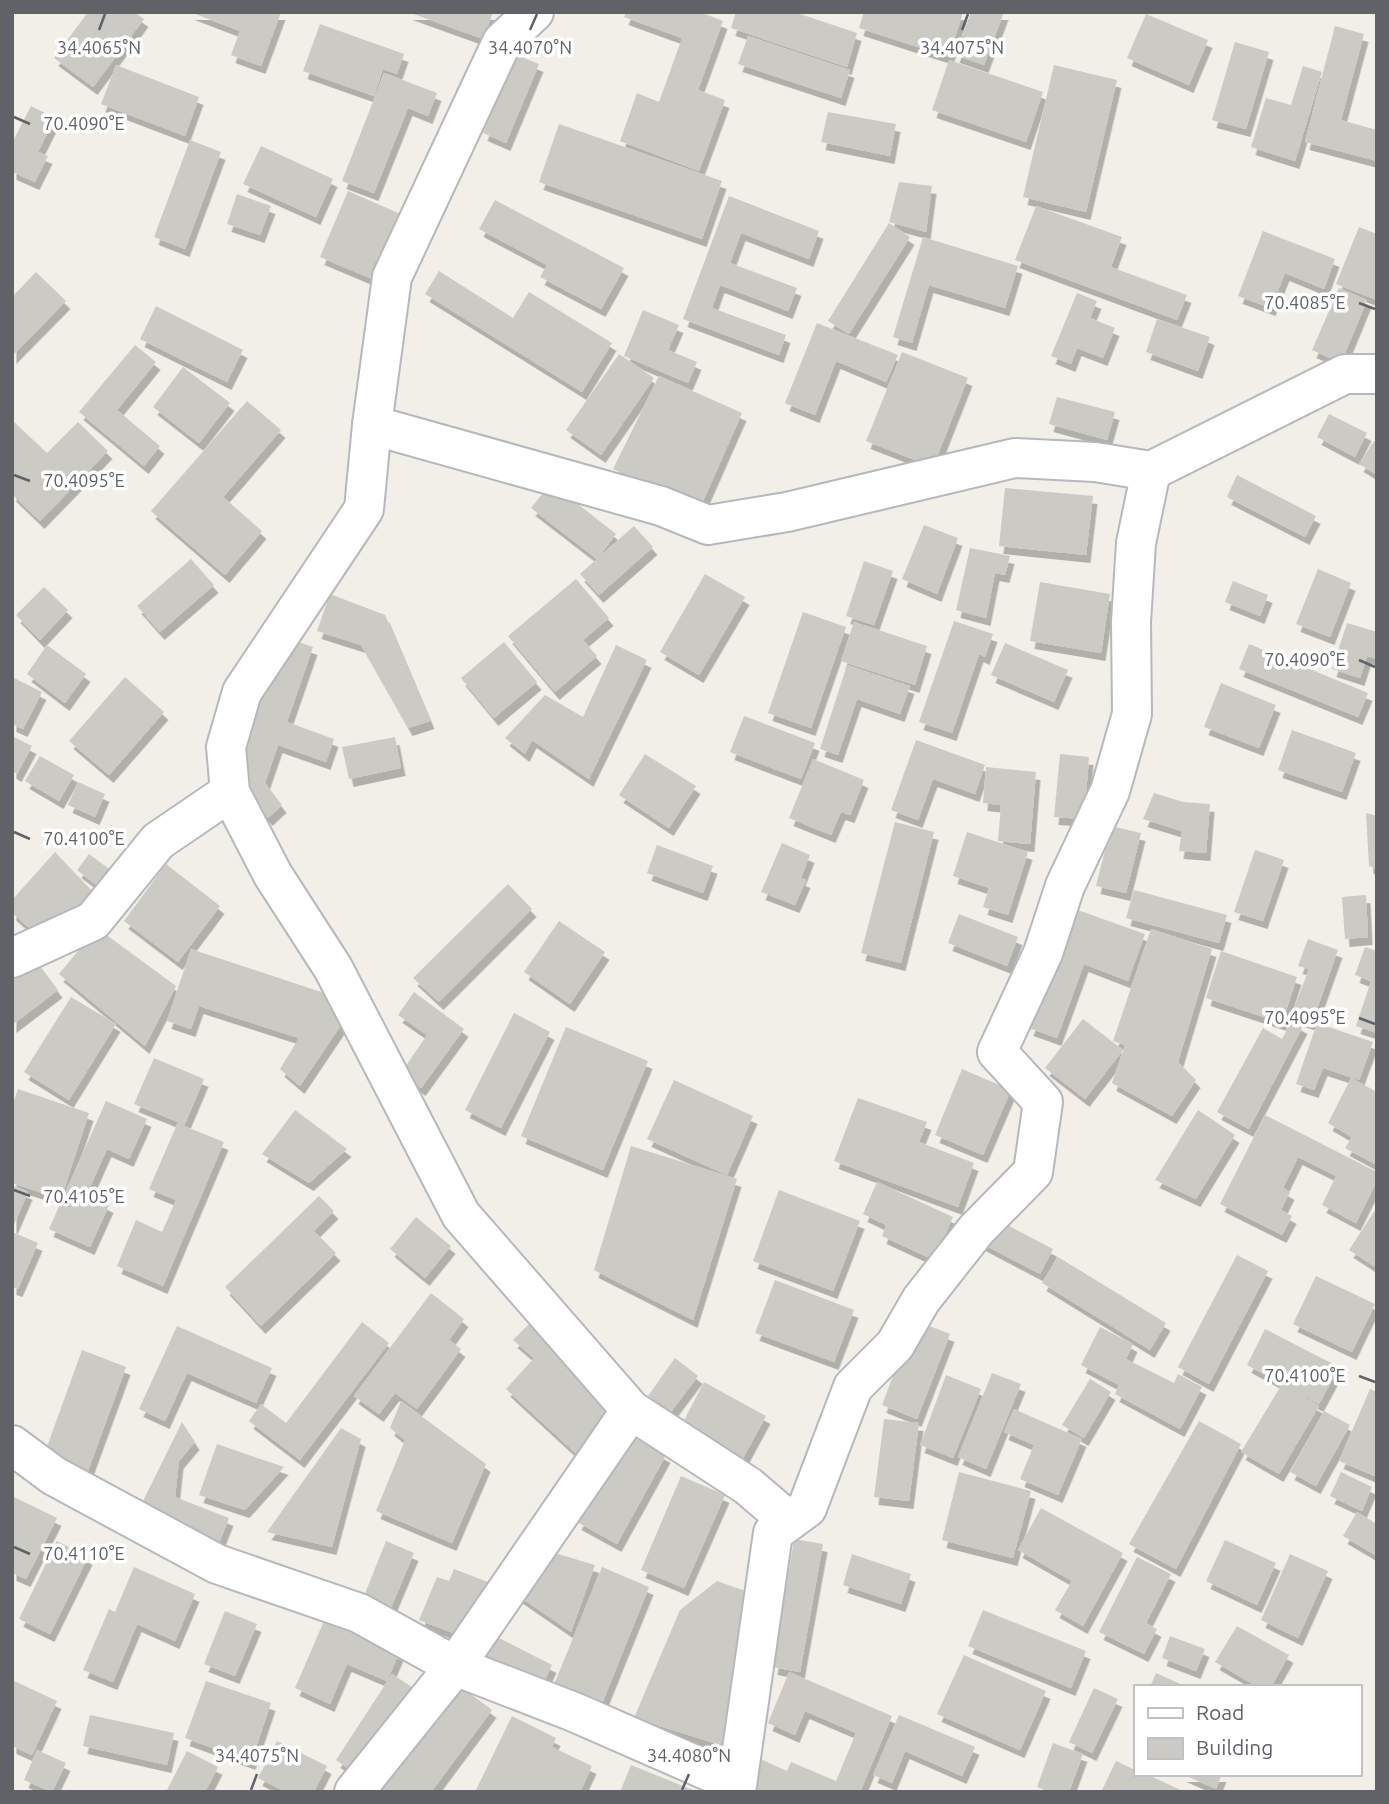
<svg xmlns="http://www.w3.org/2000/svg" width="1389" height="1804" viewBox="0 0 1389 1804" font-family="Ubuntu,sans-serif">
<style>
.building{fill:#cccac5;filter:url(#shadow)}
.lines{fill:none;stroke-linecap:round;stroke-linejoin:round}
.minor-casing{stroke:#b5b8bc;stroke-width:42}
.minor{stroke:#fff;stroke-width:38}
.ticks{fill:none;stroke:#5f6368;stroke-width:2.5}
.ticks-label{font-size:18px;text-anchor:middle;fill:#5f6368;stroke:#fff;stroke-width:7;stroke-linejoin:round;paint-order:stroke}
</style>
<defs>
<filter id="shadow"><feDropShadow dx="4.5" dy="8" stdDeviation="0" flood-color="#0004"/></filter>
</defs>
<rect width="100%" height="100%" fill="#f1efe8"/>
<g class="building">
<polygon points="88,12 134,12 144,19 93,87 54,58"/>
<polygon points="190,12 281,12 261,66 231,55 240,31"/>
<polygon points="408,12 493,12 483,39"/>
<polygon points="626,12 700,12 723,21 698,90 725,100 699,171 620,141 637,93 659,102 682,38 624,17"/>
<polygon points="736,12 794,12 857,33 847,67 731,28"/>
<polygon points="864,12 963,12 949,57 859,28"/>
<polygon points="971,12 1004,12 984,65 955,55"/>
<polygon points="1146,14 1208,40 1189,85 1127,58"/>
<polygon points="320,24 404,54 397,74 383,69 374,96 303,71"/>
<polygon points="1335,26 1364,34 1341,120 1377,130 1377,161 1305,142"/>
<polygon points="748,36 850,70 841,98 738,64"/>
<polygon points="1235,42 1269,52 1246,129 1212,120"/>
<polygon points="514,54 539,64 506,143 483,133"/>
<polygon points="949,60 1043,92 1026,142 932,110"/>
<polygon points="116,65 199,97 185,136 101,104"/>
<polygon points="1054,65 1117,80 1086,212 1023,197"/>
<polygon points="1303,66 1322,72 1295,161 1251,147 1266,98 1291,105"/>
<polygon points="384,73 437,93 428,116 408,108 374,193 342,181"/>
<polygon points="31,106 55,118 38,152 48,156 35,182 12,172 12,143"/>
<polygon points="828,112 896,124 890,156 821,142"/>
<polygon points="559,124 722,181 702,239 539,182"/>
<polygon points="190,140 221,152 185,249 154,237"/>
<polygon points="261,146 333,179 316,217 243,184"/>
<polygon points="899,182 932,186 926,232 889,222"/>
<polygon points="348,191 405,216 377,281 320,257"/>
<polygon points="237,194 271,206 260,235 227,224"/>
<polygon points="729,196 819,231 809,259 741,233 730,263 797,288 788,311 720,285 712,308 786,335 779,355 683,319"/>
<polygon points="495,200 624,268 601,309 540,277 547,265 479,229"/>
<polygon points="1036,206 1122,237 1111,267 1187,295 1177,320 1015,260"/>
<polygon points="889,223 910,237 849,334 828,321"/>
<polygon points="1359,227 1377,234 1377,300 1336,284"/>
<polygon points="1263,231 1335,259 1324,289 1285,273 1271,308 1238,296"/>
<polygon points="923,237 1018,266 1005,308 929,285 912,343 893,337"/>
<polygon points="439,271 513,318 529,292 612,343 582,392 425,294"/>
<polygon points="36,272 66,301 12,356 12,297"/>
<polygon points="1339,288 1367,300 1341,363 1312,350"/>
<polygon points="1077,293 1097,301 1090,318 1115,328 1103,358 1077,348 1071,364 1051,356"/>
<polygon points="156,306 243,350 227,382 140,339"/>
<polygon points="643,310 679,325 668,350 697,362 688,383 624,356"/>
<polygon points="1157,319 1210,337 1198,371 1146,352"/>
<polygon points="817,323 898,355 886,382 836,361 815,415 785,403"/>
<polygon points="135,345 156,362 117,410 160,446 144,466 79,412"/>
<polygon points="902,352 968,378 933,467 866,441"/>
<polygon points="619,354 654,378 601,455 566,430"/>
<polygon points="183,367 230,403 199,443 153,407"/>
<polygon points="659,376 742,413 700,508 613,469"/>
<polygon points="1057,397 1115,412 1107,440 1049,424"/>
<polygon points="247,401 281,430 223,497 262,531 225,575 151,511"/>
<polygon points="1329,414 1367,433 1355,457 1317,437"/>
<polygon points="12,420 47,453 78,422 108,451 40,521 12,494"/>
<polygon points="1374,441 1377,443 1377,475 1359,464"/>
<polygon points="1237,475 1316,516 1305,537 1227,497"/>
<polygon points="551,483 616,534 597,559 531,508"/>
<polygon points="1005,488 1093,496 1086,555 999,546"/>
<polygon points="924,525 958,538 937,594 902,579"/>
<polygon points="634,526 653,547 599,595 580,574"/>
<polygon points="970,548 1010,556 1005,575 995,573 986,618 956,610"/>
<polygon points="191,559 214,585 160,632 137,606"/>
<polygon points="864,561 893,571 874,625 846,616"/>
<polygon points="1318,569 1351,583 1330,637 1296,624"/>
<polygon points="705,574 745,597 699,675 660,652"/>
<polygon points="576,579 609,618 583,640 597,656 555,692 508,636"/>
<polygon points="1233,581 1268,595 1260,616 1225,602"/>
<polygon points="1040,582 1110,594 1101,653 1030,641"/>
<polygon points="44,587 68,610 40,640 16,615"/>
<polygon points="330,594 385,615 430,721 408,728 361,645 317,631"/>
<polygon points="803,612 846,627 811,728 768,713"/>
<polygon points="954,621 993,634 985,657 979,654 952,733 919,722"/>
<polygon points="854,622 927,646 915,685 841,661"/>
<polygon points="1347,623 1377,632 1377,659 1367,656 1360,678 1332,669"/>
<polygon points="284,637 313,647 287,722 334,739 326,762 278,745 265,783 282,805 268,818 233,777"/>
<polygon points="504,642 537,682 494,718 461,678"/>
<polygon points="1005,643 1068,670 1054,702 991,675"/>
<polygon points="1249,644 1368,693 1358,717 1239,669"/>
<polygon points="47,645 86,674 65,703 27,674"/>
<polygon points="616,645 647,660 589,779 532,740 525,754 505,738 545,695 583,717"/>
<polygon points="847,665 910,686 900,714 857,699 838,755 820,749"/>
<polygon points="12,677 42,692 23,729 12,724"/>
<polygon points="125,677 164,712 109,775 69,741"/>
<polygon points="1221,683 1276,705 1259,748 1204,727"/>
<polygon points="744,716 815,743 801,779 730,752"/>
<polygon points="1292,730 1356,753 1342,792 1278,770"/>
<polygon points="12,736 32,746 17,774 12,771"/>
<polygon points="395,737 401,768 349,779 342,747"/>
<polygon points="916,740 985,765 975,794 933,779 918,820 891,810"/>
<polygon points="645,754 696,786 669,828 619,795"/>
<polygon points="1060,754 1089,757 1084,819 1054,817"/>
<polygon points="40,756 74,775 59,801 25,781"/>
<polygon points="813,759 864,780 850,815 841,812 831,835 789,818"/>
<polygon points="986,767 1036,772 1030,844 998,841 1001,805 983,803"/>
<polygon points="78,782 105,794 95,817 68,805"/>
<polygon points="1154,793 1183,802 1210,804 1206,853 1179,851 1182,831 1143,819"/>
<polygon points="1366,813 1377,816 1377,869 1369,866"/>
<polygon points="895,822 934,832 901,963 861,953"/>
<polygon points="1111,826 1141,833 1126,893 1096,886"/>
<polygon points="967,832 1028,852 1008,915 983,907 989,888 953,876"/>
<polygon points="782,843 810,855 801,878 806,880 795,905 761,892"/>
<polygon points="657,845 713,866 703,893 647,873"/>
<polygon points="1255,850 1284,860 1263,921 1234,912"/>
<polygon points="55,852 93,892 41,938 12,913 12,900"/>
<polygon points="89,854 112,871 99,887 77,870"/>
<polygon points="166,864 220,906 178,962 124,921"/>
<polygon points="508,884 532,909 439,1002 413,978"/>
<polygon points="1134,890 1227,915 1219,943 1126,918"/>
<polygon points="1366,895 1368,937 1345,939 1342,897"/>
<polygon points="1072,908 1145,934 1128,981 1084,964 1057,1038 1029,1028"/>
<polygon points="959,914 1018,937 1007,966 948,943"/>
<polygon points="559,921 605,952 570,1004 524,972"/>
<polygon points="97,928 176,986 145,1046 59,974"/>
<polygon points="1151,929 1212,949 1178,1062 1196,1080 1172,1116 1112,1083 1125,1045 1113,1041"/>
<polygon points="1308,939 1338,950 1312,1023 1291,1016 1309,969 1298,966"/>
<polygon points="1365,947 1377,951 1377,1033 1356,1026 1371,981 1355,975"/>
<polygon points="191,949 333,996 345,1019 300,1086 280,1069 299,1038 199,1006 191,1029 167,1021"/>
<polygon points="1221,951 1297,977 1282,1023 1206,998"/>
<polygon points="34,958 58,990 12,1025 12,975"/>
<polygon points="414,992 464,1029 421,1088 401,1073 427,1035 398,1015"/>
<polygon points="71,997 116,1024 69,1100 24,1072"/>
<polygon points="514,1013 550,1032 501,1128 465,1110"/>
<polygon points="1083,1019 1123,1050 1085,1099 1045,1068"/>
<polygon points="1292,1020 1303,1026 1249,1129 1217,1112 1263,1028 1282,1039"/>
<polygon points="1317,1023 1373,1042 1359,1080 1323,1068 1314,1090 1296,1084"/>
<polygon points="566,1027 648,1061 603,1170 521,1136"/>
<polygon points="154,1058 204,1079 184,1126 224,1142 163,1286 117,1266 136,1220 162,1232 176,1200 149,1189 178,1122 134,1104"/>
<polygon points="962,1069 1011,1090 983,1155 935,1135"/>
<polygon points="1351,1078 1377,1092 1377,1165 1345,1148 1352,1137 1328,1123"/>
<polygon points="674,1080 753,1116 727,1175 647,1139"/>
<polygon points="18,1089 89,1113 61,1199 12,1183 12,1106"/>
<polygon points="858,1098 927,1122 919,1142 974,1163 958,1207 834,1161"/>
<polygon points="106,1101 147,1119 129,1159 107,1149 87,1194 109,1205 90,1247 49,1229"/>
<polygon points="295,1110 347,1149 309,1183 262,1154"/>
<polygon points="1198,1110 1235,1135 1196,1199 1155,1180"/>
<polygon points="1265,1115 1377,1172 1377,1181 1356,1223 1322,1205 1336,1176 1298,1157 1283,1188 1290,1192 1281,1210 1292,1216 1282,1235 1220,1204"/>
<polygon points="631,1146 737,1179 693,1320 594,1270"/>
<polygon points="877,1182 953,1217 934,1260 882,1236 886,1225 863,1214"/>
<polygon points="12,1185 28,1192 12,1229"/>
<polygon points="779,1190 860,1221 833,1291 753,1261"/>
<polygon points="319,1196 334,1211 314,1231 336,1253 261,1326 225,1287"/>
<polygon points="1377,1207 1377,1268 1349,1250"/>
<polygon points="416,1217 451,1246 425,1278 390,1249"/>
<polygon points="994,1218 1053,1249 1040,1274 981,1243"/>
<polygon points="12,1232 38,1243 18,1289 12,1287"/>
<polygon points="1237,1255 1268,1271 1209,1384 1178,1367"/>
<polygon points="1058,1257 1166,1323 1150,1350 1042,1283"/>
<polygon points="1316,1276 1375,1304 1352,1352 1293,1324"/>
<polygon points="775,1280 854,1310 834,1362 755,1333"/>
<polygon points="431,1293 464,1319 449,1340 461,1349 417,1409 395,1393 379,1414 354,1396"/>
<polygon points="914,1320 950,1334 917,1419 882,1405"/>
<polygon points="362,1322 389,1343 300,1460 249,1421 261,1404 286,1423"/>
<polygon points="529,1324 624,1411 582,1459 506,1389 534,1358 513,1340"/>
<polygon points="177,1326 272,1368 256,1403 187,1373 165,1421 139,1409"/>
<polygon points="1100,1327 1133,1344 1126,1359 1174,1383 1178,1374 1202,1387 1180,1429 1115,1394 1119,1385 1081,1365"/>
<polygon points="1265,1329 1339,1367 1319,1404 1285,1386 1319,1406 1279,1474 1241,1452 1282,1384 1247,1365"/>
<polygon points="82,1350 126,1367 88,1471 44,1455"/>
<polygon points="675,1358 698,1376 671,1412 648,1396"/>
<polygon points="992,1373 1021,1384 986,1469 958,1457"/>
<polygon points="946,1375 981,1389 953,1458 920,1445"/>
<polygon points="1090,1379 1111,1392 1084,1438 1062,1425"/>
<polygon points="704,1382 766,1416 741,1462 680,1428"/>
<polygon points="1370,1389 1377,1392 1377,1477 1339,1461"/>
<polygon points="401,1401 486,1464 452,1543 376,1511 405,1440 390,1428"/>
<polygon points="1014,1409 1082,1439 1058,1495 1020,1479 1034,1445 1004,1432"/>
<polygon points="1324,1411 1350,1425 1316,1486 1290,1472"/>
<polygon points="884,1419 919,1423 909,1501 874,1497"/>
<polygon points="1199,1421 1241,1444 1176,1569 1129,1544"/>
<polygon points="182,1422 195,1442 179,1461 175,1497 229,1518 219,1543 165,1521 143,1501"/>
<polygon points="341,1428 361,1439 332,1547 267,1532"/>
<polygon points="626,1433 666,1455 617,1544 577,1522"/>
<polygon points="217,1444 284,1467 245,1510 199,1495"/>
<polygon points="959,1472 1031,1491 1013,1558 942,1540"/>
<polygon points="1341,1472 1372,1487 1362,1511 1330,1496"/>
<polygon points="681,1476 725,1495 684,1588 641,1570"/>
<polygon points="12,1496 57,1518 26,1579 12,1573"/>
<polygon points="1041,1508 1123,1553 1083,1626 1055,1610 1072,1581 1018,1550"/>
<polygon points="1357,1512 1377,1524 1377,1556 1343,1536"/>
<polygon points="794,1539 823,1544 800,1672 773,1667"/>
<polygon points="1225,1540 1276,1563 1257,1605 1206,1581"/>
<polygon points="57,1541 88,1557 50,1634 19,1619"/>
<polygon points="386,1541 414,1553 387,1617 360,1606"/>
<polygon points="548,1551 595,1565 571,1632 513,1592"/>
<polygon points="852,1554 911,1574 901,1604 843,1585"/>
<polygon points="1290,1554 1328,1571 1298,1638 1261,1620"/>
<polygon points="1137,1557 1171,1574 1146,1623 1157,1629 1144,1654 1099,1632"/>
<polygon points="134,1567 195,1594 175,1641 137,1624 113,1682 83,1670 109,1609 115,1612"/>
<polygon points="602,1567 649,1587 601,1706 553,1687"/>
<polygon points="454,1569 493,1584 471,1640 419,1620 437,1577 449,1581"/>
<polygon points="717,1581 748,1592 727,1747 634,1718 680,1610"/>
<polygon points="983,1610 1086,1651 1071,1688 968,1646"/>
<polygon points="225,1611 257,1624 235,1676 204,1664"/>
<polygon points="324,1621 399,1653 387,1681 347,1664 330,1704 295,1688"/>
<polygon points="1237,1626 1289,1655 1271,1687 1258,1687 1215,1662"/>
<polygon points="1170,1636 1205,1649 1196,1671 1162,1658"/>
<polygon points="497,1637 552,1665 539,1692 483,1663"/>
<polygon points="964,1655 1046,1691 1020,1750 937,1714"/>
<polygon points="789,1672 892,1716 860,1792 738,1792 754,1756 787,1771 791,1762 836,1781 856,1733 805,1711 795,1735 768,1723"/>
<polygon points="1156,1673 1187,1687 1150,1687"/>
<polygon points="392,1674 415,1689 358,1775 336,1760"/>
<polygon points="449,1678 492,1710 431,1792 365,1792"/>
<polygon points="12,1680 57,1701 32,1755 12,1746"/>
<polygon points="206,1681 271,1703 251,1762 185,1738"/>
<polygon points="1094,1688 1118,1699 1092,1753 1069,1742"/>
<polygon points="90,1715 174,1733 167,1765 83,1746"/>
<polygon points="899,1715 975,1747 962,1776 905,1751 892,1783 873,1775"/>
<polygon points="512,1716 556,1738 552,1747 592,1766 580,1792 475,1792"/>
<polygon points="277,1741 327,1766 314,1792 286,1792 258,1778"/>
<polygon points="1053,1743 1083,1754 1069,1792 1050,1792 1037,1787"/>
<polygon points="37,1750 66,1763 52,1792 24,1780"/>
<polygon points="187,1751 218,1767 205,1792 166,1792"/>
<polygon points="1116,1761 1135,1770 1135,1774 1146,1774 1185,1792 1107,1792 1102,1790"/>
<polygon points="631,1765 698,1792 620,1792"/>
<polygon points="1182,1774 1222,1774 1216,1789"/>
</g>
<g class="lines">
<defs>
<g id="minor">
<polyline points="534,12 502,42 392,277 372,425 364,509 242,692 226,747 230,792 273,875 333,968 461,1215 631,1410 748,1486 789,1521 773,1533 736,1792"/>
<polyline points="372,425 661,506 708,525 787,512 1015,458 1095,462 1151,471 1345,374 1377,374"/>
<polyline points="12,958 93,921 158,841 230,792"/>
<polyline points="12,1445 54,1476 217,1564 359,1613 455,1666 574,1712 736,1783"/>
<polyline points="789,1521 807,1508 853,1387 895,1345 921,1300 976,1230 1033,1172 1043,1102 997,1052 1043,953 1065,886 1110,791 1132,714 1131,622 1136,543 1151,471"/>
<polyline points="354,1792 455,1666 631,1410"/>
</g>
</defs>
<use href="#minor" class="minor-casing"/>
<use href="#minor" class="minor"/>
</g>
<path class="ticks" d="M99 30 105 14M530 30 537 14M962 30 968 14M14 117 30 124M1359 303 1375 309M14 475 30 481M1359 660 1375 667M14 832 30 839M1359 1018 1375 1024M14 1190 30 1196M1359 1376 1375 1382M14 1547 30 1554M251 1790 257 1774M682 1790 689 1774"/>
<g class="ticks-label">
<text x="99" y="54">34.4065°N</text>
<text x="530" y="54">34.4070°N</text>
<text x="962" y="54">34.4075°N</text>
<text x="84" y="130">70.4090°E</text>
<text x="1305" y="309">70.4085°E</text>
<text x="84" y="487">70.4095°E</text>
<text x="1305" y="666">70.4090°E</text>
<text x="84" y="845">70.4100°E</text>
<text x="1305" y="1024">70.4095°E</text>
<text x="84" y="1203">70.4105°E</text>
<text x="1305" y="1382">70.4100°E</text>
<text x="84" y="1560">70.4110°E</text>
<text x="257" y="1762">34.4075°N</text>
<text x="689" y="1762">34.4080°N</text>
</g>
<rect width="1389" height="1804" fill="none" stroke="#5f6368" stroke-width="28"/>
<rect x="1134" y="1685" width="228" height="91" fill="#ffffff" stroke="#bfc1c3" stroke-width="2"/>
<rect x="1148" y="1708" width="35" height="10" fill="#ffffff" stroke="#bfc1c3" stroke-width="2"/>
<text x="1196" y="1720" font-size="21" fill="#5f6368">Road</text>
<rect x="1148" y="1738" width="35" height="21" fill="#cccac5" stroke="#bfc1c3" stroke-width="2"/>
<text x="1196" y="1755" font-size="21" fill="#5f6368">Building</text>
</svg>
